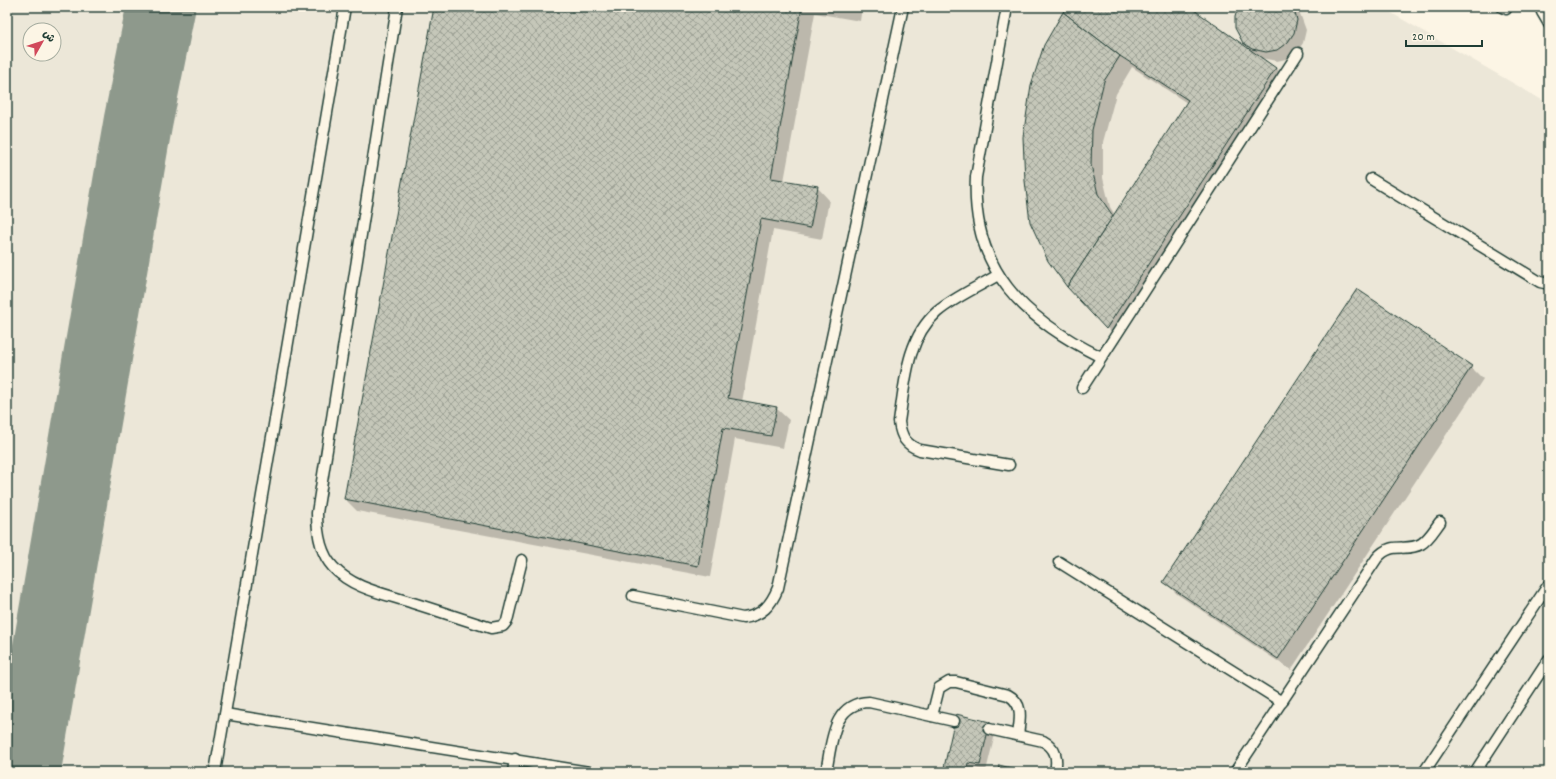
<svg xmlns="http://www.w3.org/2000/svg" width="1556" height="779" viewBox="0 0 1556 779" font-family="Dekko,'Playpen Sans Arabic',sans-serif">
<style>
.built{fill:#ece7d8;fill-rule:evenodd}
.shadow{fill:#0003;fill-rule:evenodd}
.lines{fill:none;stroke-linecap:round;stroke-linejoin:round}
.taxiway{stroke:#8e998c;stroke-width:69}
.building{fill:url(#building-cross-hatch);stroke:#1f3d34}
.service-casing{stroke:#1f3d34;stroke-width:13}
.service{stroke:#fcf5e5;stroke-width:10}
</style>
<defs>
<pattern id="building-cross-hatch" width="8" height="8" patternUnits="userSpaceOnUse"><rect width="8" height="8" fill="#c5c7b9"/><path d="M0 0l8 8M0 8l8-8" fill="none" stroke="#9fa397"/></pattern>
</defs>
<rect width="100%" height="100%" fill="#fcf5e5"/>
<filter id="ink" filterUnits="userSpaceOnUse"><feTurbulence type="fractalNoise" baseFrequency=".025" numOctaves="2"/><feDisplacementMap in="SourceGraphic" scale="8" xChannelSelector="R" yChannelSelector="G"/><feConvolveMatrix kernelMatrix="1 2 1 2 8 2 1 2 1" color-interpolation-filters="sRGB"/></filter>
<g filter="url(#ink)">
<path class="built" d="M7 7H1381L1549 104V772H7ZM30 30H54V54H30Z"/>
<g class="shadow">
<polygon points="435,7 862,7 860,21 815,13 784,181 817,187 829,200 822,239 773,230 742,402 776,408 789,420 783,448 735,439 710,577 357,511 345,499"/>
<path d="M1068 7H1188L1252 52 1244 42 1239 7H1294L1299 11 1306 30 1303 43 1297 52 1286 59 1277 61 1261 58 1276 68 1288 80 1119 340 1107 328ZM1132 67 1187 103 1115 215 1110 207 1103 178V142L1116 94Z"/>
<polygon points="1471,367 1483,379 1291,670 1177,594 1165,582"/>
<polygon points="990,723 996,730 986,771 975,768 974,772 944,772"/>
</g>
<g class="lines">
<polyline class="taxiway" points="26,772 138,122 161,7"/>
</g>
<g class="building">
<polygon points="434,7 802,7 771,178 818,186 810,228 761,219 728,398 777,407 771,436 723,428 698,566 344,499"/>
<polygon points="1067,7 1190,7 1276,68 1106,329 1067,287 1188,100 1120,56 1063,12"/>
<polygon points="1238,7 1293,7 1297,20 1294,33 1288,42 1277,50 1266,52 1252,49 1243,43 1235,28 1235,17"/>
<polygon points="1063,12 1120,56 1104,81 1092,130 1091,165 1098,194 1113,216 1067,287 1048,261 1030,222 1025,181 1023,137 1031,85 1044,45"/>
<polygon points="1357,289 1472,366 1278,659 1163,582"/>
<polygon points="956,714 990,722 980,765 968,763 966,772 943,772"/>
<polygon points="999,765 1019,770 1018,772 998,772"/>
</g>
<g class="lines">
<defs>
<g id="service">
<path d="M397 7 317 513C317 532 320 553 333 567 353 589 386 594 413 603 439 611 465 620 491 628L503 626 507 621 522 560"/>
<path d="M1007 7 976 177C971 270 1024 319 1101 357"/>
<polyline points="1502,7 1506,9"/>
<polyline points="1542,7 1542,12 1549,24"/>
<polyline points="1371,179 1540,282 1549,284"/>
<path d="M998 275C978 287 955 297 937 312 906 339 905 384 899 422 901 437 906 445 920 450L1009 465"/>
<polyline points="1082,388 1298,53"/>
<polyline points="1059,562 1282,702"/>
<path d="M633 596 743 618C762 616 771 605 778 588L903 7"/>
<polyline points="225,714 589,772"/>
<path d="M932 716 939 688 949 682H956L1008 695C1024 704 1020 719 1018 735"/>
<path d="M989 729 1043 741C1056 748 1058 758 1055 772"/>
<polyline points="215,772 345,7"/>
<polyline points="513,772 515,759"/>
<path d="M826 772C832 743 832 703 869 702L954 721"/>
<path d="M1235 772 1377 558C1393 540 1405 553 1421 544 1429 539 1434 530 1440 522"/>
<polyline points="1424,772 1549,584"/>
<polyline points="1475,772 1549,659"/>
</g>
</defs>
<use href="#service" class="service-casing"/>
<use href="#service" class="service"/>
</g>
</g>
<rect width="1556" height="779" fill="none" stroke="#fcf5e5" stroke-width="24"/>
<rect x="12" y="12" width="1532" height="755" fill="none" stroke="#1f3d34" stroke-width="1.5" filter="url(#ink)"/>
<g transform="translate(42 42) rotate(51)"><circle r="19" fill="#fcf5e5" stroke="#a4ab9e"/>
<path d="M0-3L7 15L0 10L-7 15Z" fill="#d1495b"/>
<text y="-6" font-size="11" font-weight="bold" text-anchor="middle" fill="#1f3d34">ش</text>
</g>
<path d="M1406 40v6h76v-6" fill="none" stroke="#1f3d34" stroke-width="2"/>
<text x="1412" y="40" font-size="12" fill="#1f3d34" stroke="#fcf5e5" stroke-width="3" paint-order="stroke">20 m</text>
</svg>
